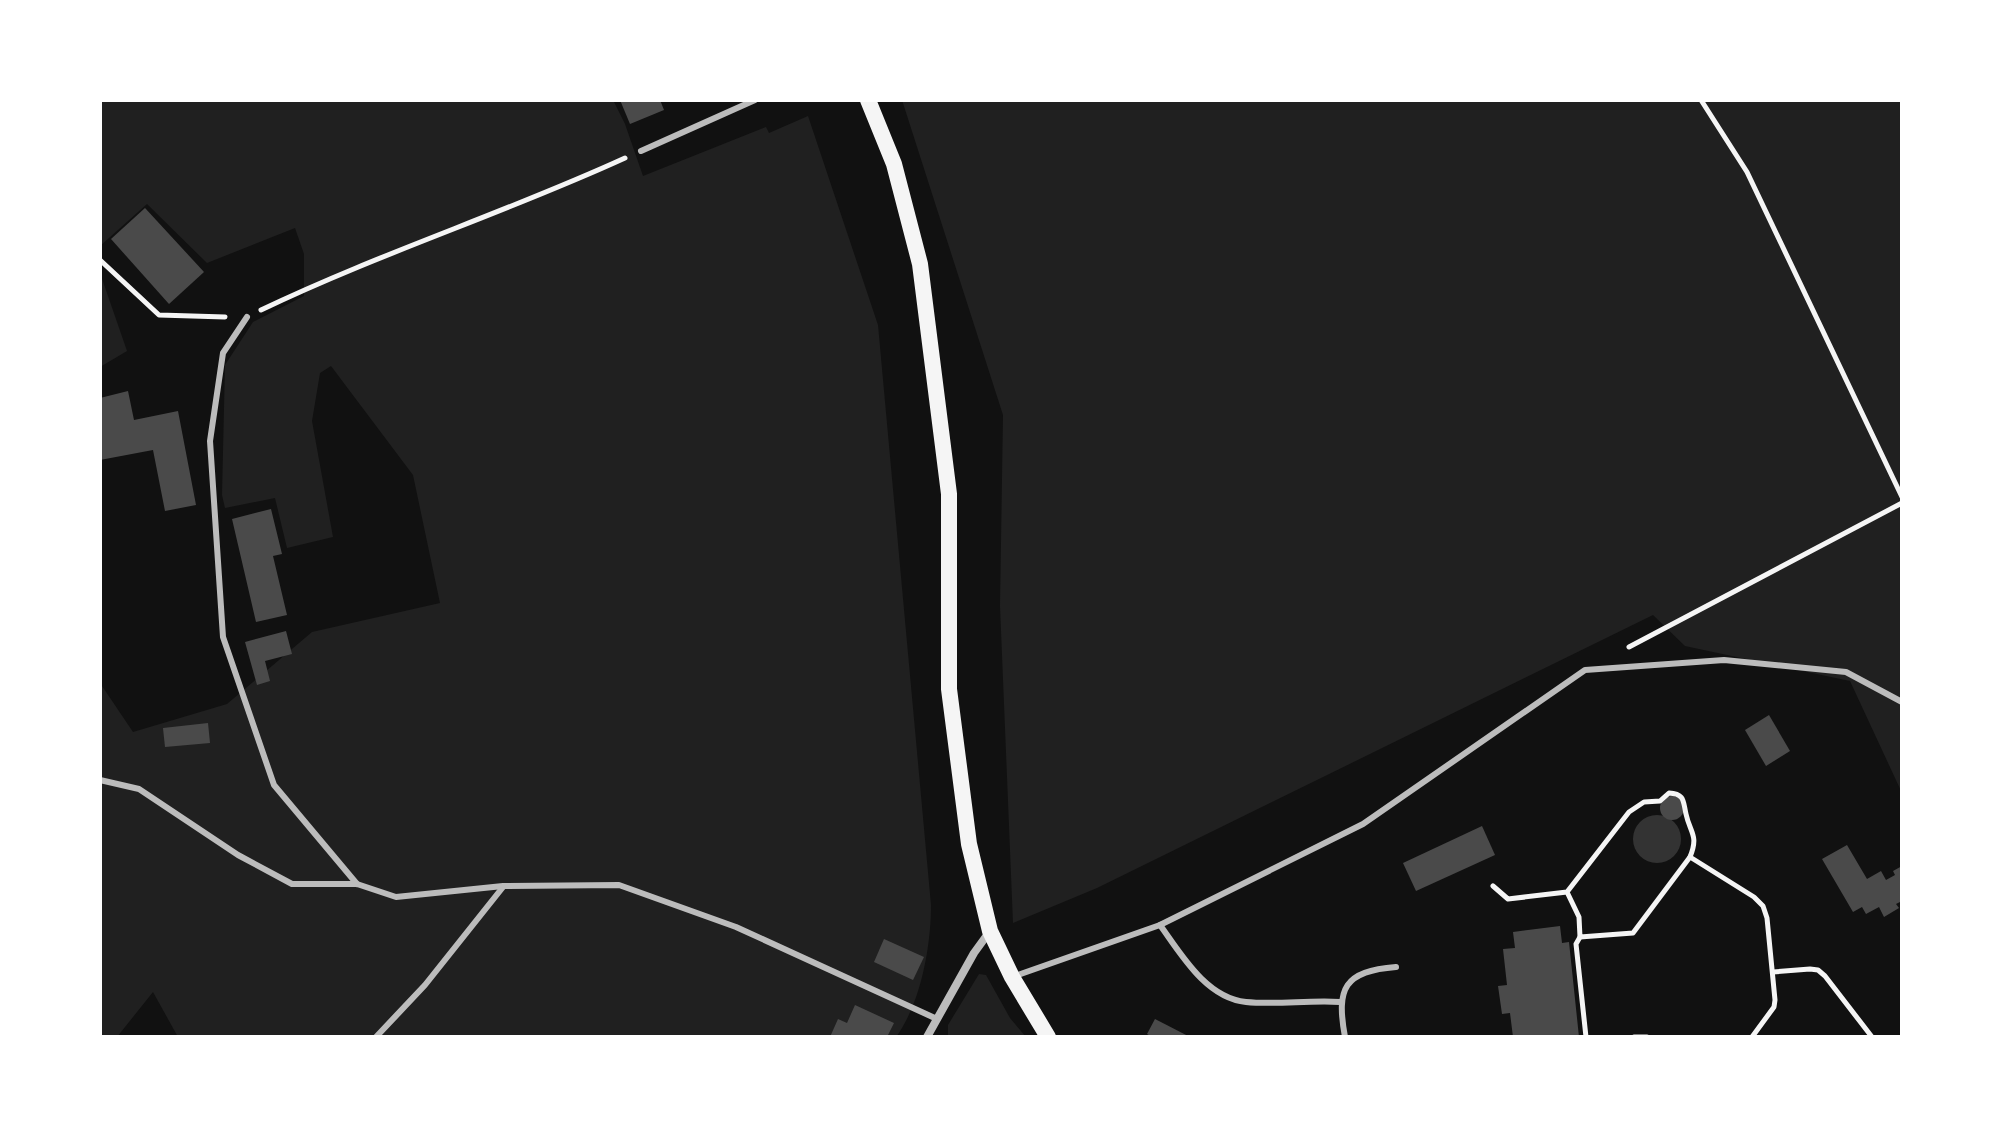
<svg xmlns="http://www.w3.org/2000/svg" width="2002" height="1137" viewBox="0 0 2002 1137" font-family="Lato,sans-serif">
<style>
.green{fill:#202020}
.water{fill:#333}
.building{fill:#4a4a4a}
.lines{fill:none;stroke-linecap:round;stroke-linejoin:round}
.path{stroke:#f5f5f5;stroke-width:5}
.service{stroke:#bcbcbc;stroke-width:6}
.minor{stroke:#bcbcbc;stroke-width:8}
.secondary{stroke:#f5f5f5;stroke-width:16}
</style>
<rect width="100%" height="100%" fill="#111"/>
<g class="green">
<path d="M100 100H613L625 124 643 176 766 127 769 133 808 116 878 325 931 905C931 946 921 1003 896 1037H178L153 992 117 1037H100V683L133 732 227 704 312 632 440 603 413 475 331 366 320 373 312 421 333 537 287 548 275 498 225 508 222 495 225 365 253 322 304 296V254L295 228 207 263 147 204 100 246Z"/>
<polygon points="902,100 1902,100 1902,793 1850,681 1685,646 1653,615 1097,888 1013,923 1000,606 1003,415"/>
<polygon points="100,273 127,351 100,367"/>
<polygon points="979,974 986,975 1010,1018 1026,1037 948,1037 948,1025"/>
</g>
<circle class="water" cx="1657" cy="839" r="24"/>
<g class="building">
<polygon points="620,100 660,100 664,110 630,124"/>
<polygon points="145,208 204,272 169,304 111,239"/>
<polygon points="128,391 134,420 178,411 196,505 165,511 153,450 100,460 100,398"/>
<polygon points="271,509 282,554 273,556 287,615 256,622 232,519"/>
<polygon points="286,631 292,654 265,661 270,681 257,685 245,642"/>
<polygon points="1769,715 1790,751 1766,766 1745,730"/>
<polygon points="208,723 210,743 165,747 163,728"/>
<circle cx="1672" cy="808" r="12"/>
<polygon points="1482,826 1495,855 1416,891 1403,863"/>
<polygon points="1847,845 1867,879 1881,871 1886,880 1895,875 1893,871 1902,866 1902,901 1896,904 1899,908 1884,917 1879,907 1866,914 1862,907 1853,912 1822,859"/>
<polygon points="1560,926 1562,943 1569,942 1579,1037 1513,1037 1510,1013 1502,1014 1498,986 1507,985 1503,949 1515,948 1513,932"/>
<polygon points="884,939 924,957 913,980 874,962"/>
<polygon points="855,1005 894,1023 887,1037 830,1037 838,1019 847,1023"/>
<polygon points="1155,1019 1190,1037 1152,1037 1147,1034"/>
</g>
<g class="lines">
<g class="path">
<polyline points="1701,100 1747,172 1902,497"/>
<polyline points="100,260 159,315 225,317"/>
<path d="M261 310C380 253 505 213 625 158"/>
<polyline points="1629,647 1902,503"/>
<polyline points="1690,857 1754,897 1763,906 1767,918 1775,1000 1774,1007 1752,1037"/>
<path d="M1493 886 1508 899 1567 892 1629 812 1644 802 1660 801 1669 793C1685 794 1683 801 1686 814 1690 833 1699 835 1690 857L1633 933 1580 937 1579 917 1567 892"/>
<polyline points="1580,937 1576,944 1586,1037"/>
<polyline points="1773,972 1810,969 1818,970 1825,976 1872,1037"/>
<polyline points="1634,1037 1647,1037"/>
</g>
<g class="service">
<polyline points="641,151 755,100"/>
<polyline points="247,317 223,353 210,441 223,637 274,785 357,884"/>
<polyline points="100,780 139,789 238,855 292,884 357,884 396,897 503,886 619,885 736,927 937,1019"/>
<path d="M1160 925C1181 954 1206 998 1246 1002 1276 1005 1309 1000 1340 1002"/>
<polyline points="1015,976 1160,925 1363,824 1585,670 1724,660 1846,672 1902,702"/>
<polyline points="376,1037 425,985 503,887"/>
<path d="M1345 1037C1336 988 1344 971 1396 967"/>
</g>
<polyline class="minor" points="927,1037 974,953 990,931"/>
<polyline class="secondary" points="868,100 894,164 920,264 949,494 949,689 969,844 990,931 1012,977 1048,1037"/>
</g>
<rect width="2002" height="1137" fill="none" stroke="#ffffff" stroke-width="204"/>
</svg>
